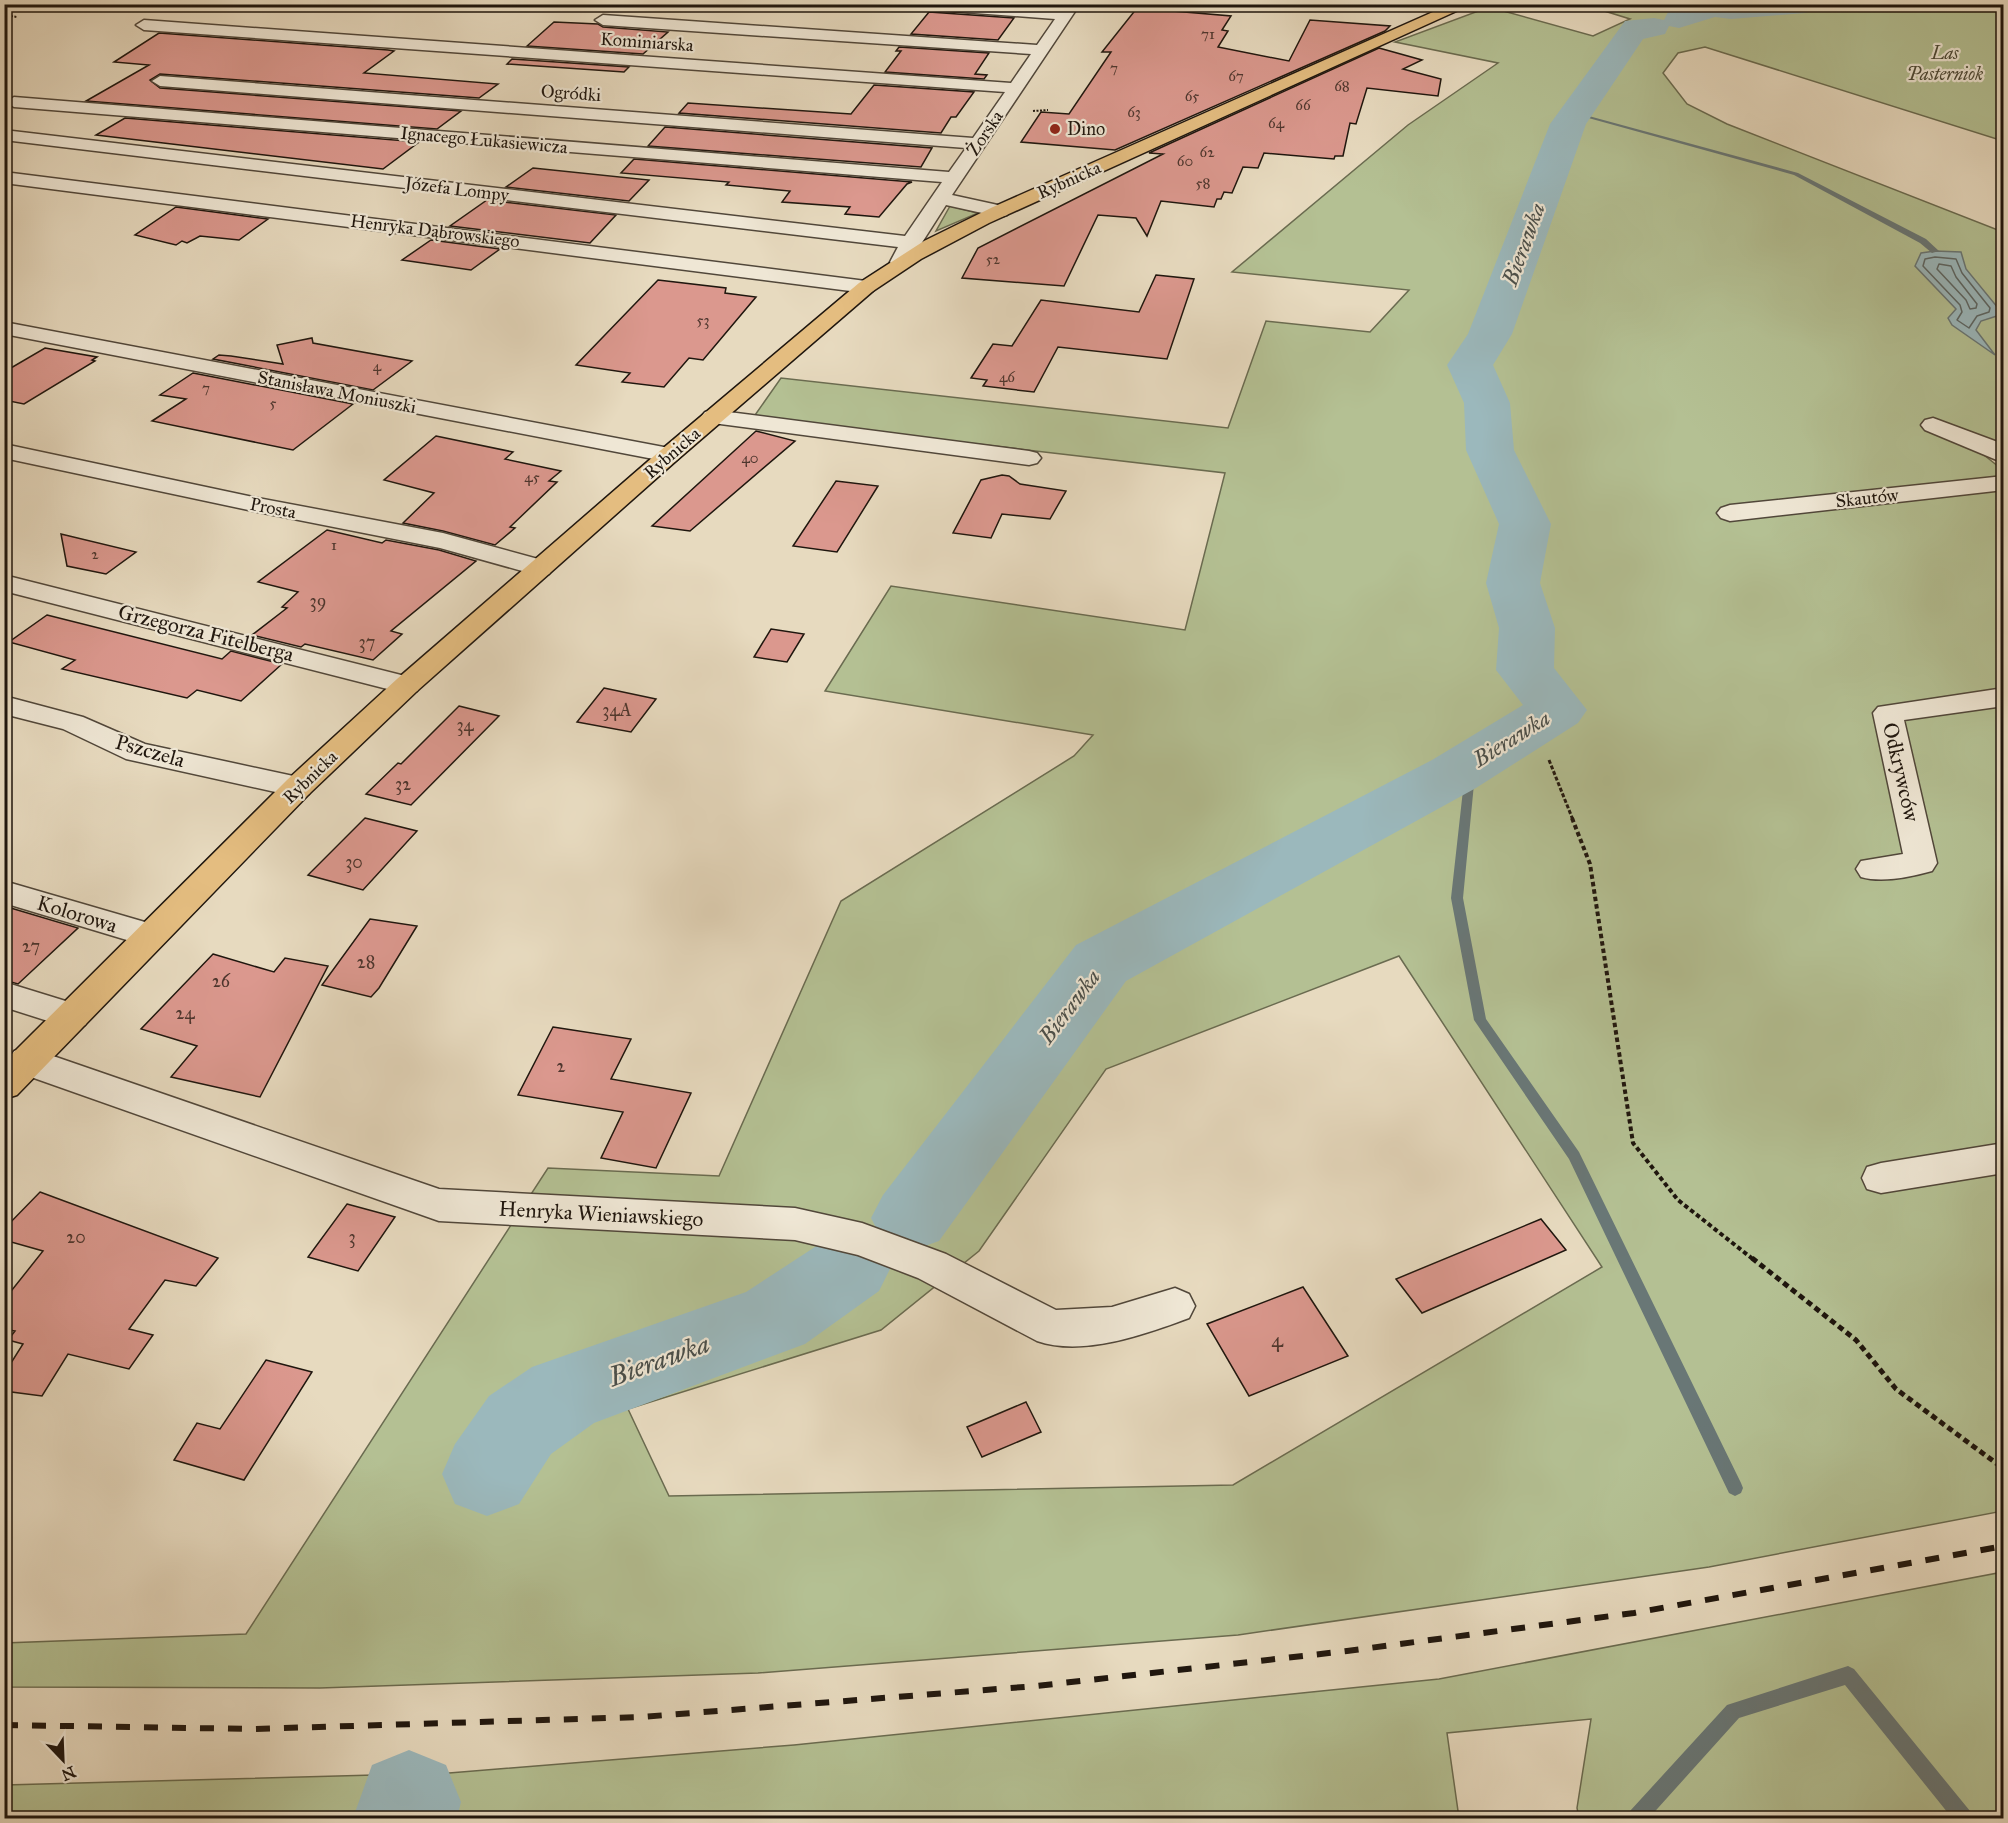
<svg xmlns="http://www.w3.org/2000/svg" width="2008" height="1823" viewBox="0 0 2008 1823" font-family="'IM FELL Great Primer',serif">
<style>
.green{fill:#b4c093;stroke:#6a6b50;stroke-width:1.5;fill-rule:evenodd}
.water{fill:#9bb8bc;stroke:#697776;stroke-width:1.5}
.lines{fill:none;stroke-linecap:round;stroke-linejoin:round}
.shore{stroke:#5d6765;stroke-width:1.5}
.stream{fill:#697776;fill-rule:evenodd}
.river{fill:#9bb8bc;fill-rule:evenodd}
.building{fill:#db988e;stroke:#1f160e;stroke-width:1.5}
.minor-casing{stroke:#51473a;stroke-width:3}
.major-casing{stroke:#1f160e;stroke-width:3}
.path-far3{stroke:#1f160e;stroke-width:2;stroke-dasharray:2 1.5;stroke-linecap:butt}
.path-far2{stroke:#1f160e;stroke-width:3;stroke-dasharray:4 2;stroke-linecap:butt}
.path-far1{stroke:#1f160e;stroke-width:4;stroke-dasharray:4.5 3;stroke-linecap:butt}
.path{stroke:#1f160e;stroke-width:5;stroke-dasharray:6 4;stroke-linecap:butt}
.minor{fill:#efe7d5;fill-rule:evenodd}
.major{fill:#e4bd80;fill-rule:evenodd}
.rail{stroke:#1f160e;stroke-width:6;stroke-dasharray:14 14;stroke-linecap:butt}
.poi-dot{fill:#8f2418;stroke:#efe7d5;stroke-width:2}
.labels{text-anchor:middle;stroke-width:4.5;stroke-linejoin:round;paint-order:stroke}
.far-number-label{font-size:15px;fill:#4e362e}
.far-street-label{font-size:18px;fill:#1f160e;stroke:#efe7d5}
.far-park-label{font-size:18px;font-style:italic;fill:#4c4936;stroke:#efe7d5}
.far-poi-label{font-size:18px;fill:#1f160e;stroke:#efe7d5;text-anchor:start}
.number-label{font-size:18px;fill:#4e362e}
.street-label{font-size:21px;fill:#1f160e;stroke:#efe7d5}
.near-number-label{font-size:21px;fill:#4e362e}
.water-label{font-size:22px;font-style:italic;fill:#4a4f4b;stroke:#efe7d5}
.near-water-label{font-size:27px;font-style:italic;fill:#4a4f4b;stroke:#efe7d5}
</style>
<rect width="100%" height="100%" fill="#e7dabf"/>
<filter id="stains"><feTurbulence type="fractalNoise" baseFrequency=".00333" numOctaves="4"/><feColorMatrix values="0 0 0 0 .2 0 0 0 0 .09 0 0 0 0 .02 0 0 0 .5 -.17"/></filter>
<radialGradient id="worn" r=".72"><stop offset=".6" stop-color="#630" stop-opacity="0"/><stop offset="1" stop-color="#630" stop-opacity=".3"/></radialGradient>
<g class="green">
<path d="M1585 5H2003V141L1705 47 1678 53 1663 73 1687 104 1727 124 2003 232V452L1984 455 2004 471 2003 1511 1709 1567 1238 1635 758 1673 320 1688 5 1687 4 1643 246 1634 548 1168 719 1176 841 901 1074 756 1093 735 825 691 891 586 1185 630 1225 473 753 418 781 378 1228 428 1266 321 1370 332 1409 290 1232 272 1408 125 1498 63 1395 42 1489 7 1593 36 1630 19ZM1399 956 1602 1267 1233 1485 669 1496 628 1409 881 1330 979 1251 1106 1069Z"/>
<polygon points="950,206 978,213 936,231"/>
<polygon points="2003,1572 2003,1818 1579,1818 1577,1808 1591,1719 1447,1733 1459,1818 5,1818 5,1785 449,1773 794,1745 1439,1679"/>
</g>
<polygon class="water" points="1935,251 1961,252 1966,269 2003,314 1981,321 1976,330 1995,355 1952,325 1948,318 1956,309 1915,266 1921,253"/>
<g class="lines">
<g class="shore">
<polygon points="1935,257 1956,259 1962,273 1990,308 1989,312 1977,316 1969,328 1957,320 1962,312 1960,305 1923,266 1925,259"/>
<polygon points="1939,264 1951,266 1956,277 1977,304 1976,308 1970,309 1966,300 1937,269"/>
</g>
<g class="stream">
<polygon points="1574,112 1798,173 1926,239 1939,251 1932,253 1920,243 1794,175 1574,114"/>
<polygon points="1471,760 1476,763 1463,898 1486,1019 1579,1152 1741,1483 1743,1488 1741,1493 1735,1496 1729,1493 1569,1159 1474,1020 1451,898 1466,763"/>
<polygon points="1848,1666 1854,1669 1970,1811 1972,1818 1952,1818 1845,1685 1739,1718 1649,1818 1628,1818 1630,1811 1727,1705"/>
</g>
<g class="river">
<polygon points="1693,4 1820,4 1816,10 1805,13 1731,19 1715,17 1679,28 1669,26 1665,34 1643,39 1586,124 1512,334 1493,365 1510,403 1514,450 1551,524 1540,583 1555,628 1554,668 1587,710 1578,723 1476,788 1126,981 939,1241 911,1251 883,1241 871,1218 883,1195 1076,945 1432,760 1523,705 1496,670 1499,628 1486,583 1499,524 1466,450 1464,403 1447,365 1468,334 1550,124 1625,21 1654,18 1664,20 1668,12"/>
<polygon points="850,1232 879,1243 891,1267 879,1291 805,1344 594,1423 551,1454 519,1504 487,1516 455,1504 442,1474 455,1444 489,1396 532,1367 746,1292 821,1243"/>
<polygon points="409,1750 446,1765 461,1802 457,1818 353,1818 372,1765"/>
</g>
</g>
<g class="building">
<polygon points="1137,8 1231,16 1222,30 1228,31 1218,47 1289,61 1310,20 1390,26 1385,31 1115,150 1021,142 1041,112 1069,114 1111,52 1102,52"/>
<polygon points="929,12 1014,18 998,40 911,34"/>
<polygon points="554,22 598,24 603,27 668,32 643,54 527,46"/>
<polygon points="159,33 388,50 394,51 364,73 498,84 479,98 160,74 150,80 160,88 461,111 437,129 86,101 149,65 114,62"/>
<polygon points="899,47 989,53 975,74 987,75 984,79 885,72 901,51 896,51"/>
<polygon points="1379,48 1422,60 1403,69 1441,79 1438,96 1367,88 1356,124 1350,123 1343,156 1335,156 1334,159 1264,153 1258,168 1243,167 1232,193 1224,192 1221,199 1217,199 1214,207 1161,201 1147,236 1136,218 1098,215 1064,286 962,278 978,248 1163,154 1149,153"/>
<polygon points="512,59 629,67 624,72 507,64"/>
<polygon points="874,85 974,92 956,117 951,117 941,133 679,113 688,103 851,114"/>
<polygon points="125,118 419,142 383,169 96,135"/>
<polygon points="665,127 932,148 921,167 648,146"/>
<polygon points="634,159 912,182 907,184 879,217 845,214 850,207 782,202 790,191 726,185 729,182 621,173"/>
<polygon points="533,168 649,180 629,201 506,187"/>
<polygon points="487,200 616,215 590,243 450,226"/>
<polygon points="176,207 268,219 239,240 200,236 187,243 182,241 176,245 135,235"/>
<polygon points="431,240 500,249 471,270 402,260"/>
<polygon points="1156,275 1194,279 1167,359 1058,347 1034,392 983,386 987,380 971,378 993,344 1012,346 1041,300 1139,312"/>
<polygon points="658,280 726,288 725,293 756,297 703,360 689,358 664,387 622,382 630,373 576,365"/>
<polygon points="312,338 313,343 412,361 373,390 213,359 219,355 231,356 283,364 277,345"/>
<polygon points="45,348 97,357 92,360 95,361 24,404 4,400 4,372"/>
<polygon points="193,373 353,404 293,450 152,421 186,399 160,395"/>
<polygon points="756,431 795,441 690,531 652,526"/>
<polygon points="436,436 513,452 505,459 561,471 549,481 557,482 510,527 515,528 495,545 443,531 403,523 434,493 384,480"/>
<polygon points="1002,475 1009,476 1020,484 1066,491 1050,519 1002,514 991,538 953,533 981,480"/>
<polygon points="836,481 878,486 837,552 793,546"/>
<polygon points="327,530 382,543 386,540 439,550 476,561 391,631 402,634 373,660 305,644 301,647 252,635 287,608 282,607 298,592 258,582"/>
<polygon points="61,534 136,552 106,574 67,566"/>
<polygon points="47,615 222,659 231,651 282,664 241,701 197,690 187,698 62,669 75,660 9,642"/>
<polygon points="771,629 804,634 787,662 754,657"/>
<polygon points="604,688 656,699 631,732 577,722"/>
<polygon points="459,706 499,716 411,805 366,794 398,763 401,764"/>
<polygon points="365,818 417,831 363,890 308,875"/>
<polygon points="4,906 78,928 18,984 4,980"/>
<polygon points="370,919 417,926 379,988 371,997 322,985"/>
<polygon points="213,954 274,972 285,958 328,966 260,1097 171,1077 197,1046 141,1029"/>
<polygon points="553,1027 631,1039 611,1079 691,1093 656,1168 601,1158 623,1112 518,1095"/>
<polygon points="40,1192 218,1258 196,1286 165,1280 129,1329 153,1335 129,1369 68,1354 42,1396 4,1391 4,1374 23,1344 8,1340 15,1331 4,1329 4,1300 43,1251 4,1240 4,1229"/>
<polygon points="347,1204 395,1217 358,1271 308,1257"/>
<polygon points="1541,1219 1566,1250 1422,1313 1396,1279"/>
<polygon points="1303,1287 1348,1356 1249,1396 1207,1324"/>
<polygon points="266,1360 312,1372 244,1480 174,1460 197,1423 220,1429"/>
<polygon points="1026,1402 1041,1432 982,1457 967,1427"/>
</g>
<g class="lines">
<defs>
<g id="minor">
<polygon points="900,4 979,4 1061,10 1065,4 1080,4 952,195 1007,207 1009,211 1007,215 1000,217 946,205 907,266 893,266 890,262 898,247 4,140 4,130 905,236 942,182 14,107 6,102 14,97 949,172 966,148 160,86 152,81 160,76 973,138 1005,92 144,30 136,25 144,20 1011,83 1031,54 603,25 595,20 603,15 1037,45 1055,19 907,8"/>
<polygon points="4,172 866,281 873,283 876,287 873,291 866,293 4,183"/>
<polygon points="4,322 669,448 677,450 681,455 677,460 669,462 4,334"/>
<polygon points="713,410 1029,451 1037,453 1041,458 1037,463 1029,465 705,422 701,417 705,412"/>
<polygon points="1933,418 2003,444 2004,463 1925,430 1921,425 1925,420"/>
<polygon points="4,444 253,497 443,533 549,562 553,568 549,574 540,576 440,548 253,511 4,458"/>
<polygon points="2004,476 2004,490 1730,521 1721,518 1717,513 1721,508 1730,505"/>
<polygon points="4,575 417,679 421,685 417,691 407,694 4,591"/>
<path d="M2004 688V706L1904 720 1937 863 1932 871C1911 877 1882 883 1861 877L1856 869 1861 861 1903 854 1873 713 1878 707Z"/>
<polygon points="4,696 83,717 145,744 298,777 309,780 313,787 309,794 298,797 126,759 63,729 4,714"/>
<polygon points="4,881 162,927 167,935 162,943 150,947 4,903"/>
<polygon points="4,982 85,1007 91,1016 85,1025 73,1029 4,1007"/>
<path d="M27 1047 439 1189 795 1208 862 1223 946 1254 1056 1310 1112 1307 1175 1288 1189 1294 1195 1306 1189 1318C1146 1334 1083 1357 1037 1341L918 1278 858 1255 795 1240 439 1221 14 1071 9 1061 14 1051Z"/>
<polygon points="2004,1143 2004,1173 1881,1193 1867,1189 1862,1178 1867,1167 1881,1163"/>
</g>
<polygon id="major" points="1451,4 1472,4 989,223 921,259 873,291 677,460 417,691 309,794 17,1095 4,1099 4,1062 287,780 397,679 661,450 859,283 924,241 993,207"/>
</defs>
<use href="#minor" class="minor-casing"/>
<use href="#major" class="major-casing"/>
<g class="path-far3">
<polyline points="4,15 17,17"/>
<polyline points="1033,111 1048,110"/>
</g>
<polyline class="path-far2" points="1549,760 1573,820"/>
<polyline class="path-far1" points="1572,818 1590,864 1633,1143 1678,1200 1754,1260"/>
<polyline class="path" points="1752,1258 1856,1340 1896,1389 2004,1469"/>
<use href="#minor" class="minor"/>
<use href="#major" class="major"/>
<polyline class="rail" points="4,1725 253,1729 641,1717 1036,1686 1347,1651 1634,1613 2004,1546"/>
</g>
<circle class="poi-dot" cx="1055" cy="129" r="6"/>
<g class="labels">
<g class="far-number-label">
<text x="1208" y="39">71</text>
<text x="1114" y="73">7</text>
<text x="1236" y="81">67</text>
<text x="1342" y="91">68</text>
<text x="1192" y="101">65</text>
<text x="1303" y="110">66</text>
<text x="1134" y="117">63</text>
<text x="1276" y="128">64</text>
<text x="1207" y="157">62</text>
<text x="1185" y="166">60</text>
<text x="1203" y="188">58</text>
<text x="993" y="264">52</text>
<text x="703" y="325">53</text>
<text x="377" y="371">4</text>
<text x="1007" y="382">46</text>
<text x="206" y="393">7</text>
<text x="273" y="408">5</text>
<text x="750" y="463">40</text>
<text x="532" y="482">45</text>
<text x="334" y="550">1</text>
<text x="95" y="559">2</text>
</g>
<g class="far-street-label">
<text transform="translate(647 42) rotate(4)" y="6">Kominiarska</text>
<text transform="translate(571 93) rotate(4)" y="6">Ogródki</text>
<text transform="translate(985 133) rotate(-56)" y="6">Żorska</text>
<text transform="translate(484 140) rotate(5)" y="6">Ignacego Łukasiewicza</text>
<text transform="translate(1069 180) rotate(-24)" y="6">Rybnicka</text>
<text transform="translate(457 189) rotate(7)" y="6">Józefa Lompy</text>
<text transform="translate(435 231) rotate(7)" y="6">Henryka Dąbrowskiego</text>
<text transform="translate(337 392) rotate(11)" y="6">Stanisława Moniuszki</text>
<text transform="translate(672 453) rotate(-41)" y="6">Rybnicka</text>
<text transform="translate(1867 498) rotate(-6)" y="6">Skautów</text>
<text transform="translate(273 508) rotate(11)" y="6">Prosta</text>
<text transform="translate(310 777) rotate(-44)" y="6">Rybnicka</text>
</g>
<g class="far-park-label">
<text x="1945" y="59">Las<tspan x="1945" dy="21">Pasterniok</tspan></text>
</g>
<g class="far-poi-label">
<text x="1067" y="135">Dino</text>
</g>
<g class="number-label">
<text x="318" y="607">39</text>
<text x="367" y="648">37</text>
<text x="617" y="716">34A</text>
<text x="465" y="731">34</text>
<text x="403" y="790">32</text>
<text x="354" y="868">30</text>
<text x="31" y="952">27</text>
<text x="366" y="968">28</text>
<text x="221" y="987">26</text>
<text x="185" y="1019">24</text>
<text x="561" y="1072">2</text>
<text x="76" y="1243">20</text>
<text x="352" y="1243">3</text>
</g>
<g class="street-label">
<text transform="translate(206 633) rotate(14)" y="7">Grzegorza Fitelberga</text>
<text transform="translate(150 751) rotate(16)" y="7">Pszczela</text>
<text transform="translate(1901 772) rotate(77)" y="7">Odkrywców</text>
<text transform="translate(77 914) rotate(17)" y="7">Kolorowa</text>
<text transform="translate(601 1214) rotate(3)" y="7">Henryka Wieniawskiego</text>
</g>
<g class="near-number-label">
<text x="1277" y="1347">4</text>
</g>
<g class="water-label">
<text transform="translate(1523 244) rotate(-70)" y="8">Bierawka</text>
<text transform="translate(1511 738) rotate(-32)" y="8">Bierawka</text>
<text transform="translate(1069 1006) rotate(-53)" y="8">Bierawka</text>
</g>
<g class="near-water-label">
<text transform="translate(659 1360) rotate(-20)" y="9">Bierawka</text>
</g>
</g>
<rect width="2008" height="1823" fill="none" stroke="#e7dabf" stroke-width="24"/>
<rect x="6" y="6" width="1996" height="1811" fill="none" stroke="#1f160e" stroke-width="3"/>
<rect x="12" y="12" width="1984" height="1799" fill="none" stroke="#1f160e" stroke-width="1.5"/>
<g transform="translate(63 1760) rotate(157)" stroke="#efe7d5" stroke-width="4.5" paint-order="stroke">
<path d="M0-4.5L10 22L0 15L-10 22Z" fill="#1f160e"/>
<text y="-9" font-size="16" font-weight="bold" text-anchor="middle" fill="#1f160e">N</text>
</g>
<rect width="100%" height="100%" filter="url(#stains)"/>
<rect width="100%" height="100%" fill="url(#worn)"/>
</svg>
